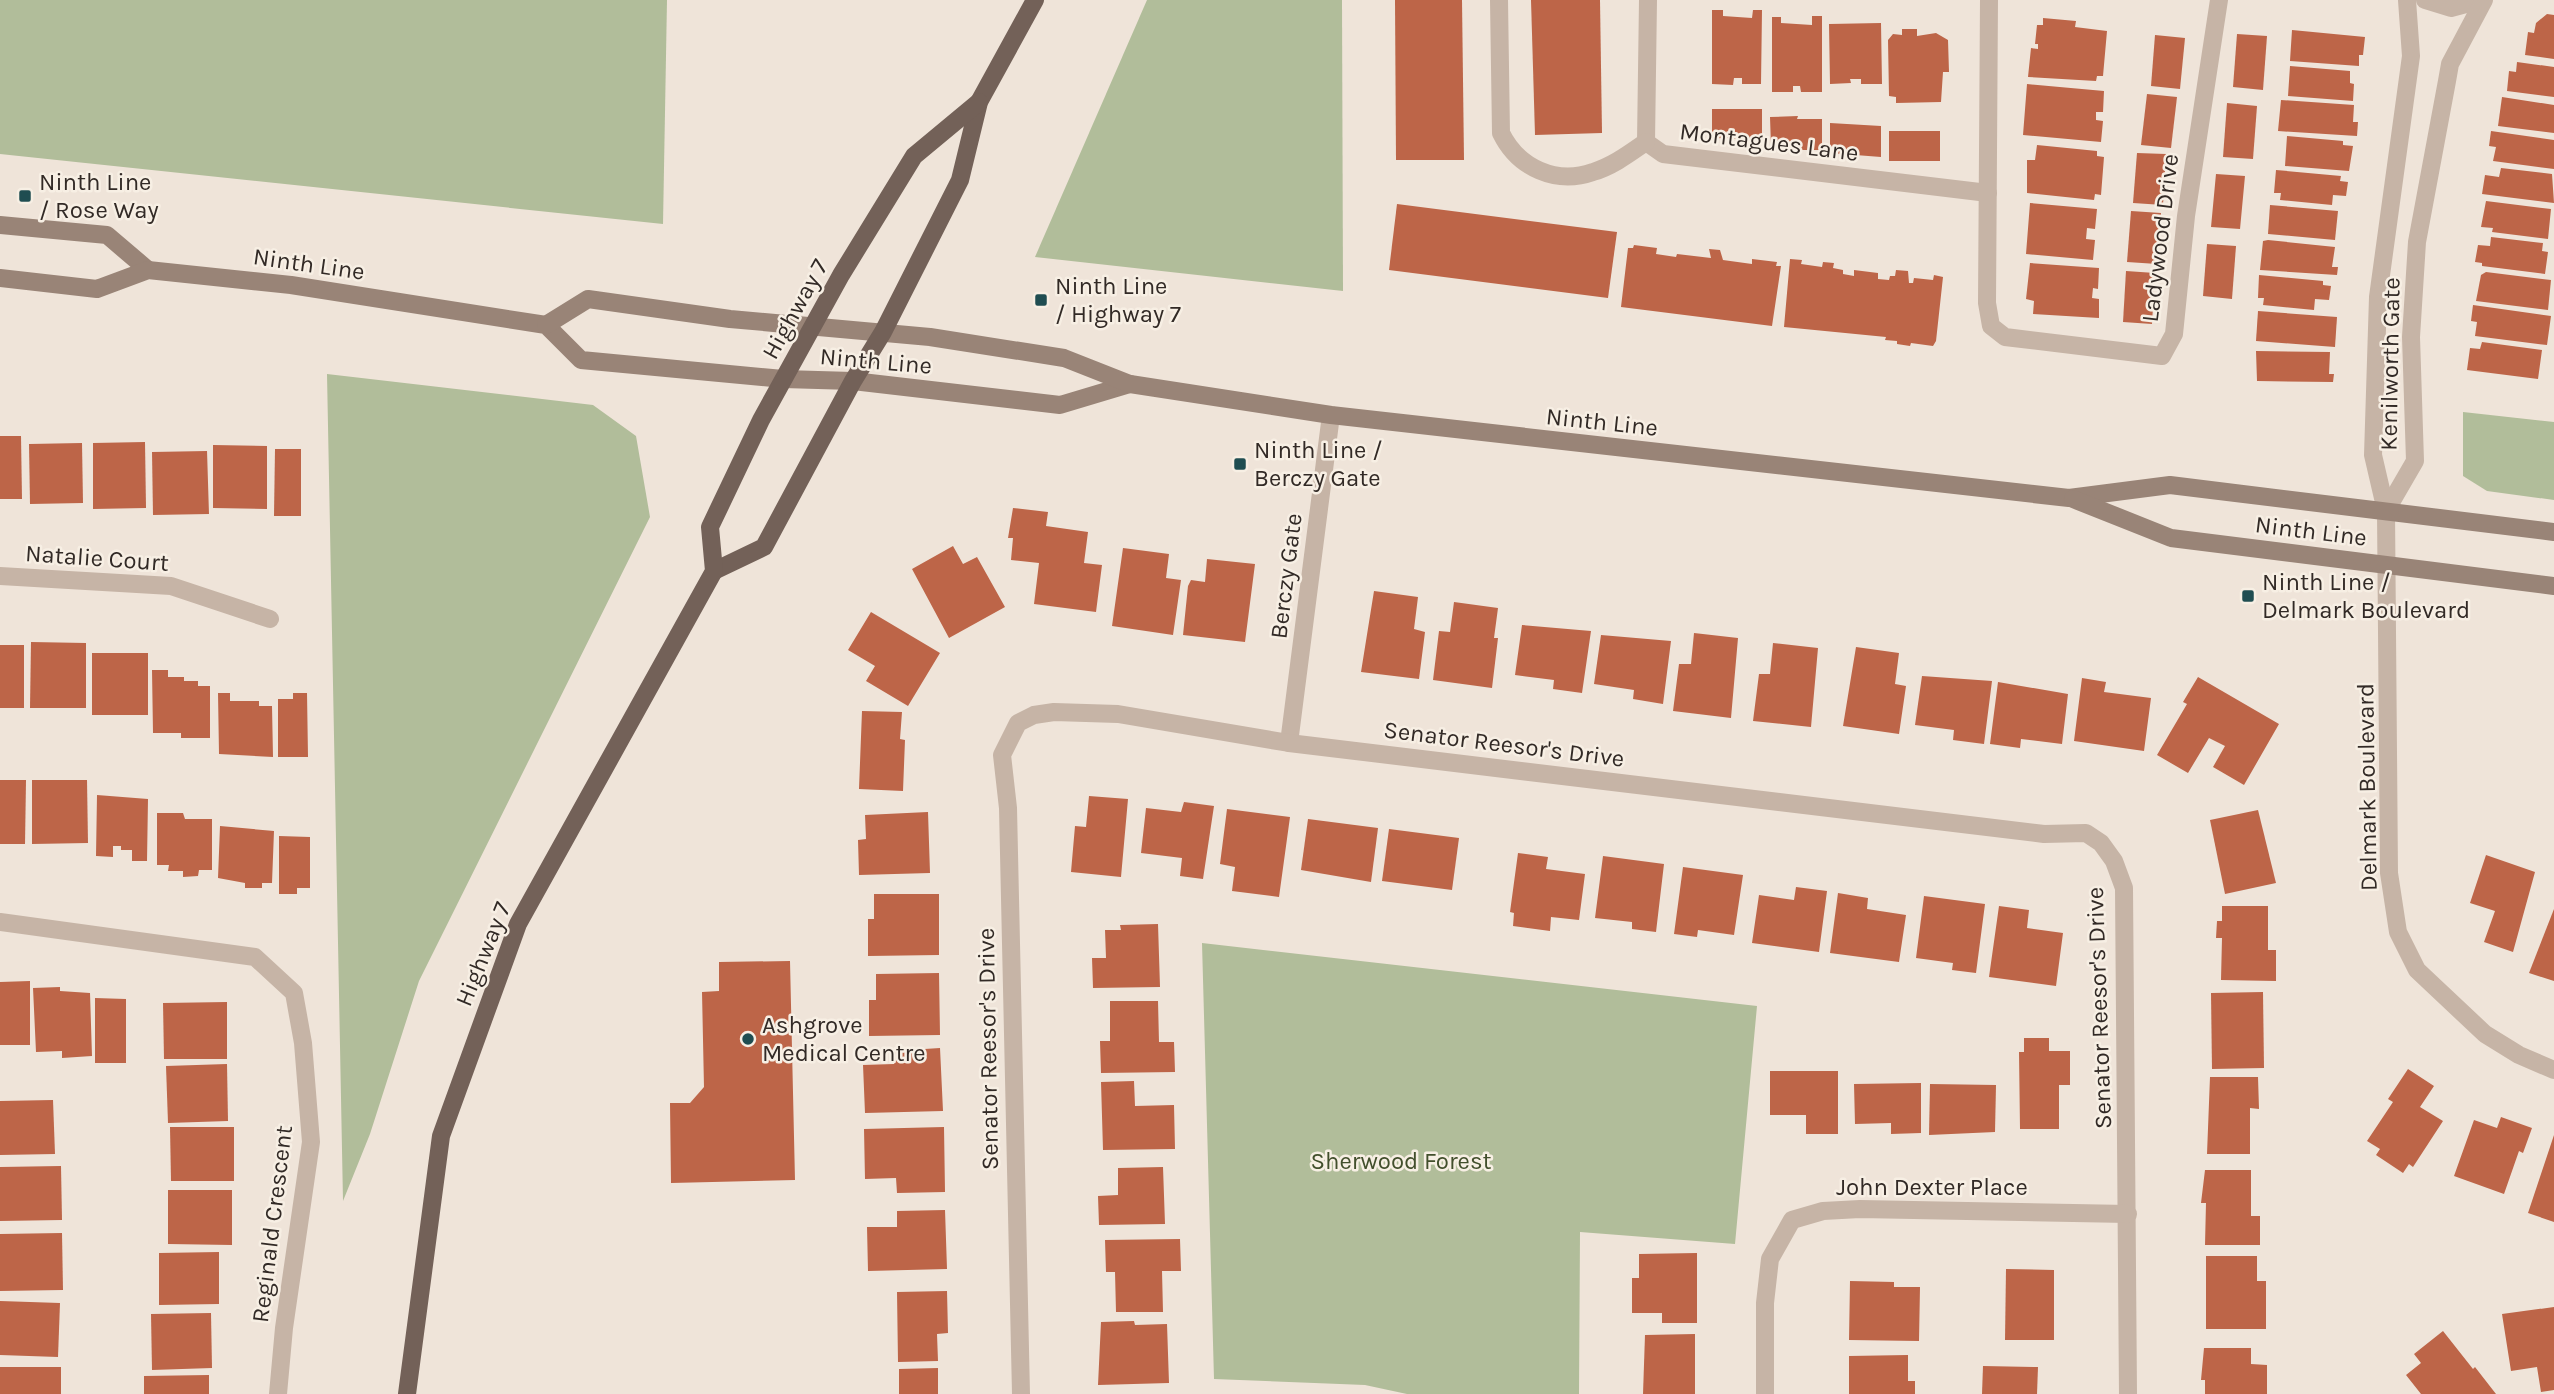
<svg xmlns="http://www.w3.org/2000/svg" width="2554" height="1394" viewBox="0 0 2554 1394" font-family="Karla,sans-serif">
<style>
.green{fill:#b1bd9a}
.building{fill:#bd6548}
.lines{fill:none;stroke-linecap:round;stroke-linejoin:round}
.service{stroke:#c6b4a6;stroke-width:18}
.minor{stroke:#c6b4a6;stroke-width:18}
.secondary{stroke:#998477;stroke-width:18}
.primary{stroke:#736158;stroke-width:18}
.poi-dot{fill:#1f4d51;stroke:#f7efe4;stroke-width:2.5}
.labels{text-anchor:middle;stroke-width:5;stroke-linejoin:round;paint-order:stroke}
.street-label{font-size:24px;fill:#322a26;stroke:#f7efe4}
.poi-label{font-size:24px;fill:#322a26;stroke:#f7efe4;text-anchor:start}
.park-label{font-size:24px;fill:#424f2c;stroke:#f7efe4}
</style>
<rect width="100%" height="100%" fill="#efe4d9"/>
<g class="green">
<polygon points="0,0 667,0 663,224 0,154"/>
<polygon points="1147,0 1342,0 1343,291 1035,257"/>
<polygon points="327,374 593,405 636,436 650,517 419,981 370,1134 343,1201"/>
<polygon points="2463,412 2554,422 2554,500 2487,491 2463,476"/>
<polygon points="1202,943 1757,1006 1735,1244 1580,1232 1579,1394 1407,1394 1365,1385 1214,1379"/>
</g>
<g class="building">
<polygon points="1395,0 1462,0 1464,160 1396,160"/>
<polygon points="1531,0 1600,0 1602,133 1535,135"/>
<polygon points="1712,10 1723,10 1723,16 1752,18 1753,10 1762,10 1761,84 1742,84 1742,78 1734,78 1733,85 1712,84"/>
<polygon points="2547,14 2554,15 2554,59 2525,55 2528,32 2534,33 2536,23"/>
<polygon points="1812,16 1822,16 1822,92 1801,92 1800,86 1793,86 1793,92 1772,92 1772,17 1781,17 1781,23 1812,25"/>
<polygon points="2043,18 2076,21 2075,27 2107,31 2103,76 2097,76 2096,81 2028,77 2031,48 2038,49 2038,44 2035,44 2037,25 2043,25"/>
<polygon points="1881,23 1882,84 1861,84 1861,79 1850,79 1851,83 1830,84 1829,24"/>
<polygon points="1902,29 1917,29 1917,36 1936,33 1948,40 1949,72 1943,72 1941,102 1896,103 1896,97 1889,96 1888,40 1893,34 1902,35"/>
<polygon points="2292,30 2365,37 2363,55 2359,55 2359,66 2290,61"/>
<polygon points="2237,34 2267,36 2263,90 2233,87"/>
<polygon points="2155,35 2185,38 2180,89 2151,86"/>
<polygon points="2517,62 2554,67 2554,97 2507,91 2509,71 2516,72"/>
<polygon points="2290,66 2350,71 2350,83 2354,84 2353,101 2288,96"/>
<polygon points="2027,84 2104,91 2103,112 2096,112 2096,120 2103,121 2101,142 2023,135"/>
<polygon points="2147,94 2177,97 2171,148 2141,145"/>
<polygon points="2502,97 2554,105 2554,133 2498,126"/>
<polygon points="2281,100 2354,105 2353,122 2358,122 2357,136 2278,131"/>
<polygon points="2227,103 2257,106 2253,159 2223,157"/>
<polygon points="1712,109 1762,109 1762,139 1712,138"/>
<polygon points="1798,116 1797,119 1822,119 1822,150 1796,150 1796,146 1771,146 1770,117"/>
<polygon points="1830,123 1881,126 1881,157 1830,153"/>
<rect x="1889" y="131" width="51" height="30"/>
<polygon points="2491,131 2554,140 2554,169 2493,161 2496,147 2489,146"/>
<polygon points="2287,136 2343,141 2343,145 2353,146 2349,171 2285,166"/>
<polygon points="2037,145 2097,151 2097,156 2104,157 2101,195 2095,194 2094,200 2027,193 2027,160 2035,160"/>
<polygon points="2137,153 2166,154 2163,205 2133,203"/>
<polygon points="2501,168 2552,174 2554,203 2482,194 2485,175 2499,177"/>
<polygon points="2276,170 2341,176 2340,181 2348,182 2346,196 2333,195 2332,205 2280,200 2281,193 2274,193"/>
<polygon points="2216,174 2245,176 2240,229 2211,227"/>
<polygon points="2486,201 2551,209 2548,239 2492,232 2493,228 2481,227"/>
<polygon points="2030,203 2097,209 2095,229 2087,228 2086,239 2095,240 2093,260 2026,254"/>
<polygon points="1397,204 1617,232 1608,298 1389,270"/>
<polygon points="2270,205 2338,211 2335,240 2268,234"/>
<polygon points="2131,211 2161,213 2157,264 2127,262"/>
<polygon points="2491,237 2543,243 2542,251 2548,252 2545,274 2482,266 2482,263 2475,262 2478,245 2490,246"/>
<polygon points="2268,240 2335,247 2332,267 2338,267 2337,275 2260,270 2263,241"/>
<polygon points="2207,244 2236,246 2232,299 2203,296"/>
<polygon points="1634,245 1657,248 1656,254 1676,257 1677,254 1711,258 1709,249 1720,250 1723,260 1752,264 1752,259 1777,262 1776,266 1781,266 1772,326 1621,307 1628,248 1633,248"/>
<polygon points="1790,259 1802,260 1801,264 1822,267 1823,262 1834,263 1833,268 1843,270 1843,274 1854,276 1854,270 1878,273 1878,279 1889,280 1890,276 1895,276 1896,270 1908,271 1909,283 1913,283 1914,278 1933,280 1934,275 1943,277 1936,341 1933,346 1911,343 1910,346 1897,344 1897,341 1885,340 1886,337 1784,327"/>
<polygon points="2030,263 2099,268 2098,289 2093,288 2092,298 2099,299 2099,318 2033,314 2034,301 2026,299"/>
<polygon points="2126,271 2155,273 2152,324 2123,322"/>
<polygon points="2486,272 2551,280 2548,310 2476,301 2481,275"/>
<polygon points="2259,275 2323,281 2323,285 2331,286 2329,300 2315,299 2314,310 2263,305 2264,298 2258,298"/>
<polygon points="2473,305 2551,316 2547,345 2475,336 2477,322 2471,321"/>
<polygon points="2258,311 2337,317 2335,347 2256,341"/>
<polygon points="2482,342 2542,350 2538,379 2467,370 2470,348 2480,349"/>
<polygon points="2256,351 2330,352 2329,374 2334,374 2333,382 2257,381"/>
<polygon points="0,436 21,436 22,499 0,499"/>
<polygon points="145,442 146,508 93,509 93,443"/>
<polygon points="82,443 83,503 30,504 29,444"/>
<polygon points="213,445 267,446 267,509 213,508"/>
<polygon points="275,449 301,449 301,516 274,516"/>
<polygon points="207,451 209,514 153,515 152,452"/>
<polygon points="1013,508 1048,512 1046,526 1088,532 1084,563 1102,565 1096,612 1034,604 1039,563 1011,560 1013,538 1008,538"/>
<polygon points="953,546 963,564 977,557 1005,607 949,638 912,569"/>
<polygon points="1123,548 1169,554 1166,578 1181,580 1173,635 1112,626"/>
<polygon points="1207,559 1255,564 1245,642 1183,635 1188,586 1191,580 1205,582"/>
<polygon points="1374,591 1418,597 1414,629 1425,632 1419,679 1361,672"/>
<polygon points="1454,602 1498,608 1494,638 1498,638 1492,688 1433,680 1439,631 1450,632"/>
<polygon points="871,612 940,653 908,706 866,681 875,666 848,650"/>
<polygon points="1522,625 1591,631 1582,693 1553,689 1554,680 1515,675"/>
<polygon points="1694,633 1738,638 1731,718 1673,711 1679,664 1691,664"/>
<polygon points="1601,635 1671,641 1663,704 1633,699 1634,690 1594,684"/>
<polygon points="31,642 86,643 86,708 30,708"/>
<polygon points="1773,643 1818,648 1811,727 1753,721 1759,674 1770,674"/>
<rect x="0" y="645" width="24" height="63"/>
<polygon points="1856,647 1899,653 1895,684 1906,686 1899,734 1843,726"/>
<rect x="92" y="653" width="56" height="62"/>
<polygon points="152,670 168,670 168,677 184,677 184,681 198,681 198,686 210,686 210,738 181,738 181,733 153,733"/>
<polygon points="1922,676 1992,681 1984,744 1953,740 1954,730 1915,725"/>
<polygon points="2198,677 2279,724 2244,785 2213,767 2225,746 2209,738 2188,773 2157,755 2187,704 2183,702"/>
<polygon points="2082,678 2106,682 2104,692 2151,698 2144,751 2074,741"/>
<polygon points="1998,682 2068,694 2062,744 2021,739 2020,748 1990,744"/>
<polygon points="218,693 230,693 230,701 259,701 259,706 272,706 273,757 219,754"/>
<polygon points="293,693 307,693 308,757 278,757 278,699 293,699"/>
<polygon points="862,711 902,712 900,739 905,740 903,791 859,789"/>
<polygon points="0,780 26,780 25,844 0,844"/>
<polygon points="32,780 87,780 88,843 32,844"/>
<polygon points="97,795 148,799 147,861 132,861 132,850 121,850 121,846 113,846 113,857 96,856"/>
<polygon points="1089,796 1128,799 1121,877 1071,872 1075,826 1086,827"/>
<polygon points="1184,802 1214,806 1203,879 1180,876 1182,858 1141,853 1146,808 1181,812"/>
<polygon points="1227,809 1290,817 1279,897 1232,891 1235,867 1220,864"/>
<polygon points="2258,810 2276,883 2225,894 2210,820"/>
<polygon points="928,812 930,873 859,875 858,840 866,839 865,815"/>
<polygon points="157,813 183,813 185,819 212,819 212,870 199,870 198,876 183,877 183,871 168,871 169,865 157,865"/>
<polygon points="1308,819 1378,828 1371,882 1301,870"/>
<polygon points="220,826 274,831 272,883 262,883 262,888 245,888 245,883 218,878"/>
<polygon points="1389,829 1459,838 1452,890 1382,881"/>
<polygon points="279,836 310,837 310,888 297,888 297,894 279,894"/>
<polygon points="1518,853 1548,857 1546,869 1585,874 1579,920 1551,917 1550,931 1513,926 1514,913 1510,912"/>
<polygon points="2486,855 2535,872 2513,952 2484,942 2495,911 2470,903"/>
<polygon points="1603,856 1664,864 1656,932 1632,929 1632,922 1595,918"/>
<polygon points="1683,867 1743,875 1734,935 1698,930 1697,937 1674,934"/>
<polygon points="1796,887 1827,891 1819,952 1752,943 1759,895 1794,900"/>
<polygon points="1838,893 1868,898 1867,909 1906,915 1899,962 1830,953"/>
<polygon points="874,894 939,894 939,955 868,956 868,919 874,919"/>
<polygon points="1924,896 1985,904 1976,973 1952,970 1953,963 1916,958"/>
<polygon points="1999,906 2029,910 2027,928 2063,933 2056,986 1989,977"/>
<polygon points="2222,906 2268,906 2268,950 2276,950 2276,981 2221,980 2222,938 2216,938 2217,921 2222,921"/>
<polygon points="2554,909 2554,981 2529,973"/>
<polygon points="1158,924 1160,987 1093,988 1092,958 1106,958 1105,930 1121,930 1120,925"/>
<polygon points="790,961 795,1180 671,1183 670,1103 690,1103 704,1087 702,992 719,991 719,962"/>
<polygon points="939,973 940,1035 869,1036 869,1000 876,1000 876,974"/>
<polygon points="30,981 30,1045 0,1045 0,982"/>
<polygon points="60,987 60,991 90,993 92,1056 62,1058 62,1051 36,1052 33,988"/>
<polygon points="2263,992 2264,1068 2212,1069 2211,993"/>
<polygon points="95,998 126,999 126,1063 95,1063"/>
<polygon points="1110,1001 1158,1001 1159,1042 1174,1042 1175,1072 1101,1073 1100,1041 1110,1041"/>
<polygon points="227,1002 227,1059 164,1059 163,1003"/>
<polygon points="2024,1038 2049,1038 2049,1051 2070,1051 2070,1085 2059,1085 2059,1129 2020,1129 2019,1052 2024,1052"/>
<polygon points="940,1048 943,1111 865,1113 863,1065 894,1064 894,1051"/>
<polygon points="227,1064 228,1121 168,1123 166,1066"/>
<polygon points="2408,1069 2434,1086 2420,1107 2443,1121 2413,1167 2409,1164 2403,1173 2376,1155 2380,1149 2367,1141 2393,1102 2388,1099"/>
<polygon points="1770,1071 1838,1071 1838,1134 1806,1134 1806,1115 1770,1115"/>
<polygon points="2210,1077 2258,1077 2259,1109 2250,1108 2250,1154 2207,1154"/>
<polygon points="1134,1081 1135,1106 1174,1105 1175,1149 1103,1150 1101,1082"/>
<polygon points="1921,1083 1921,1133 1891,1134 1891,1123 1855,1124 1854,1084"/>
<polygon points="1930,1084 1996,1085 1995,1132 1929,1135"/>
<polygon points="53,1100 55,1154 0,1155 0,1101"/>
<polygon points="2501,1117 2532,1128 2523,1153 2519,1151 2504,1194 2454,1176 2474,1120 2497,1128"/>
<polygon points="170,1127 234,1127 234,1181 171,1181"/>
<polygon points="944,1127 945,1192 897,1193 896,1178 865,1179 864,1129"/>
<polygon points="2554,1135 2554,1222 2528,1213"/>
<polygon points="61,1166 62,1220 0,1221 0,1167"/>
<polygon points="1163,1167 1165,1224 1099,1225 1098,1196 1118,1195 1118,1168"/>
<polygon points="2205,1170 2251,1170 2251,1216 2260,1216 2260,1245 2205,1245 2206,1203 2201,1203"/>
<polygon points="168,1190 232,1190 232,1245 168,1244"/>
<polygon points="945,1210 947,1269 868,1271 867,1227 897,1227 897,1211"/>
<polygon points="62,1233 63,1290 0,1291 0,1234"/>
<polygon points="1180,1239 1181,1271 1162,1271 1163,1312 1116,1312 1115,1272 1106,1272 1105,1240"/>
<polygon points="219,1252 219,1304 159,1305 159,1253"/>
<polygon points="1697,1253 1697,1323 1662,1323 1662,1313 1632,1313 1632,1278 1639,1278 1639,1254"/>
<polygon points="2206,1256 2257,1256 2257,1281 2266,1281 2266,1329 2206,1329"/>
<polygon points="2006,1269 2054,1270 2054,1340 2005,1340"/>
<polygon points="1850,1281 1894,1282 1894,1287 1920,1287 1919,1341 1849,1340"/>
<polygon points="947,1291 948,1333 937,1334 938,1361 898,1362 897,1292"/>
<polygon points="0,1301 60,1303 58,1357 0,1355"/>
<polygon points="2554,1307 2554,1390 2541,1392 2537,1367 2511,1371 2502,1314"/>
<polygon points="211,1313 212,1368 152,1370 151,1314"/>
<polygon points="1134,1321 1135,1325 1167,1324 1169,1383 1098,1385 1101,1322"/>
<polygon points="2443,1331 2473,1369 2475,1367 2496,1394 2421,1394 2406,1375 2421,1363 2414,1354"/>
<polygon points="1695,1334 1695,1394 1643,1394 1645,1335"/>
<polygon points="2204,1348 2251,1348 2251,1364 2267,1365 2267,1394 2205,1394 2205,1380 2201,1380"/>
<polygon points="1908,1355 1908,1381 1915,1381 1915,1394 1849,1394 1849,1356"/>
<polygon points="1983,1366 2038,1367 2037,1394 1982,1394"/>
<rect x="0" y="1367" width="61" height="27"/>
<polygon points="938,1368 938,1394 899,1394 899,1369"/>
<polygon points="209,1375 209,1394 144,1394 144,1376"/>
</g>
<g class="lines">
<polyline class="service" points="1648,0 1646,142 1663,154 1988,193"/>
<g class="minor">
<path d="M1499 0 1501 133C1518 168 1556 185 1593 172 1613 166 1630 153 1646 142"/>
<polyline points="1989,0 1987,303 1991,326 2005,337 2162,356 2174,334 2186,216 2219,0"/>
<polyline points="2407,0 2411,56 2378,297 2373,455 2386,511 2389,873 2398,932 2417,970 2485,1034 2519,1055 2554,1070"/>
<polyline points="2425,0 2451,8 2481,0"/>
<polyline points="2386,511 2415,461 2411,337 2417,242 2447,81 2450,64 2484,0"/>
<polyline points="0,576 171,586 270,619"/>
<polyline points="1289,743 1331,415"/>
<polyline points="0,922 255,957 294,993 303,1043 311,1142 284,1328 278,1394"/>
<polyline points="1021,1394 1008,808 1002,755 1018,723 1034,715 1054,712 1118,714 1289,743 2044,834 2086,833 2101,843 2114,861 2124,888 2128,1394"/>
<polyline points="1765,1394 1765,1303 1770,1259 1792,1220 1823,1211 1860,1209 2128,1214"/>
</g>
<g class="secondary">
<polyline points="0,225 107,235 148,270"/>
<polyline points="0,278 97,289 148,270 291,285 546,325 581,360 783,379 853,381 1060,405 1130,384"/>
<polyline points="546,325 588,299 730,319 930,337 1064,358 1130,384 1331,415 2069,498 2170,485 2554,532"/>
<polyline points="2073,499 2171,538 2554,586"/>
</g>
<g class="primary">
<polyline points="714,571 764,547 853,381 883,332 960,180 979,102 1035,0"/>
<polyline points="407,1394 441,1136 518,924 714,571 710,527 761,420 841,275 914,156 979,102"/>
</g>
</g>
<g class="poi-dot">
<rect x="18" y="189" width="14" height="14" rx="3.5"/>
<rect x="1034" y="293" width="14" height="14" rx="3.5"/>
<rect x="1233" y="457" width="14" height="14" rx="3.5"/>
<rect x="2241" y="589" width="14" height="14" rx="3.5"/>
<circle cx="748" cy="1039" r="7"/>
</g>
<g class="labels">
<g class="street-label">
<text transform="translate(1769 142) rotate(7)" y="8">Montagues Lane</text>
<text transform="translate(2160 238) rotate(-83)" y="8">Ladywood Drive</text>
<text transform="translate(309 264) rotate(8)" y="8">Ninth Line</text>
<text transform="translate(795 309) rotate(-61)" y="8">Highway 7</text>
<text transform="translate(876 361) rotate(5)" y="8">Ninth Line</text>
<text transform="translate(2390 364) rotate(-89)" y="8">Kenilworth Gate</text>
<text transform="translate(1602 422) rotate(6)" y="8">Ninth Line</text>
<text transform="translate(2311 531) rotate(7)" y="8">Ninth Line</text>
<text transform="translate(97 558) rotate(4)" y="8">Natalie Court</text>
<text transform="translate(1286 576) rotate(-83)" y="8">Berczy Gate</text>
<text transform="translate(1504 744) rotate(7)" y="8">Senator Reesor's Drive</text>
<text transform="translate(2367 787) rotate(-91)" y="8">Delmark Boulevard</text>
<text transform="translate(483 954) rotate(-68)" y="8">Highway 7</text>
<text transform="translate(2099 1008) rotate(-92)" y="8">Senator Reesor's Drive</text>
<text transform="translate(988 1049) rotate(-91)" y="8">Senator Reesor's Drive</text>
<text x="1932" y="1195">John Dexter Place</text>
<text transform="translate(272 1224) rotate(-83)" y="8">Reginald Crescent</text>
</g>
<g class="poi-label">
<text x="39" y="190">Ninth Line<tspan x="39" dy="28">/ Rose Way</tspan></text>
<text x="1055" y="294">Ninth Line<tspan x="1055" dy="28">/ Highway 7</tspan></text>
<text x="1254" y="458">Ninth Line /<tspan x="1254" dy="28">Berczy Gate</tspan></text>
<text x="2262" y="590">Ninth Line /<tspan x="2262" dy="28">Delmark Boulevard</tspan></text>
<text x="762" y="1033">Ashgrove<tspan x="762" dy="28">Medical Centre</tspan></text>
</g>
<g class="park-label">
<text x="1401" y="1169">Sherwood Forest</text>
</g>
</g>
</svg>
